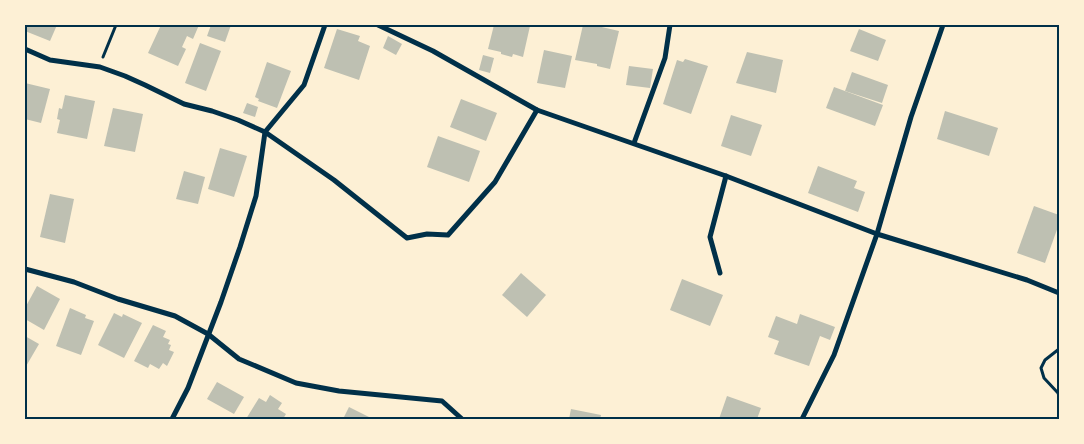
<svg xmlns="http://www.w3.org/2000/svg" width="1084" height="444" viewBox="0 0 1084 444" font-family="'Space Grotesk',sans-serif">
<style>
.building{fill:#bec0b2}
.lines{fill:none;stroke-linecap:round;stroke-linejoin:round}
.path{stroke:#003049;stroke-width:3}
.minor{stroke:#003049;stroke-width:5}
.neatline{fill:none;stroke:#003049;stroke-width:2}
</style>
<rect width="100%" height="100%" fill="#fdf0d5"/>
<g class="building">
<polygon points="25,25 57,25 50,41 25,31"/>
<polygon points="161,25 199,25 193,39 187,36 182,47 186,49 178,66 148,53"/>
<polygon points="211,25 231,25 225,42 207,36"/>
<polygon points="494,25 530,26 523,57 513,54 512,57 501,54 501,52 488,49"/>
<polygon points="583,25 593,25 619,31 610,69 597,66 597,64 575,60"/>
<polygon points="337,29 360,36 358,41 370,46 359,80 324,68"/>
<polygon points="859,29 886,40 878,61 850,51"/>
<polygon points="388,36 402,44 396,55 383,48"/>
<polygon points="200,43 221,51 206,91 185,83"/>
<polygon points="544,50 572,56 565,88 537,83"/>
<polygon points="747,52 783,60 776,93 736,83"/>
<polygon points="483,55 494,58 490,73 479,70"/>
<polygon points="685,59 708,66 691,114 663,104 677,60 683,62"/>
<polygon points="267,62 291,71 277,108 258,101 259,99 255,97"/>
<polygon points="629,66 653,69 650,88 626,85"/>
<polygon points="852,72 888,85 882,103 845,91"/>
<polygon points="25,83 50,89 41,123 25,119"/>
<polygon points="834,87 883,105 875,126 826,108"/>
<polygon points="65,95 95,101 87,139 57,133 60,120 57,119 59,108 62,109"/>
<polygon points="461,99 497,113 486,141 450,127"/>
<polygon points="247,103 258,107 255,117 243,113"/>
<polygon points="113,108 143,114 135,152 104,146"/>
<polygon points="945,111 998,128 989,156 937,139"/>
<polygon points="731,115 762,125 751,156 721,146"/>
<polygon points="438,136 480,151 469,182 427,167"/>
<polygon points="220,148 247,156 234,197 208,189"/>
<polygon points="818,166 857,181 854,188 865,192 858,212 808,193"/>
<polygon points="184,171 205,177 198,204 176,199"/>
<polygon points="50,194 74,199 65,243 40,237"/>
<polygon points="1034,206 1059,215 1059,224 1045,263 1017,253"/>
<polygon points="521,273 546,295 527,317 502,295"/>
<polygon points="682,279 723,295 710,326 670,310"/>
<polygon points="37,286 60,299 44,330 25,319 25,308"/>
<polygon points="70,308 86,315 85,318 94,321 81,355 56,346"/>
<polygon points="114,313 122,317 123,314 142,323 124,358 98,345"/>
<polygon points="800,314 835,327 830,340 820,336 809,366 774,354 779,341 768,337 776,316 797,324"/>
<polygon points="153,325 166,331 163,337 170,340 168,344 171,345 169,350 174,352 167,366 163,363 159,369 150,364 148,368 134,361"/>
<polygon points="25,336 39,344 25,368"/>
<polygon points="217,382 244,397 234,414 207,399"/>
<polygon points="270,395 282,403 278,409 286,414 283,419 246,419 259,398 266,402"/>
<polygon points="727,396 761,408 757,419 719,419"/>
<polygon points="349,407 373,419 343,419"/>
<polygon points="571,409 601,415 600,419 569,419"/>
</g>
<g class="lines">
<g class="path">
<polyline points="103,57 116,25"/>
<polyline points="1059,349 1045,360 1041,368 1044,378 1058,393 1059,396"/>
</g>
<g class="minor">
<polyline points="378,25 433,51 537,110 726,176 877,234 1027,280 1059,293"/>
<polyline points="25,49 50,60 100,67 125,76 145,85 184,104 212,111 238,120 265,132 334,180 407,238 427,234 448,235 495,182 537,110"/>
<polyline points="634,143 665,58 670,25"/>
<polyline points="25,269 74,282 118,299 175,316 208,334 239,359 296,383 339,391 442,401 462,419"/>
<polyline points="720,273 710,237 726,176"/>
<polyline points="172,419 188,388 221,302 240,247 256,196 265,132 304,85 325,25"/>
<polyline points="802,419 834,355 877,234 911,117 943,25"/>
</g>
</g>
<rect width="1084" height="444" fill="none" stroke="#fdf0d5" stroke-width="52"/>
<rect x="26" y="26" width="1032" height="392" class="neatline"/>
</svg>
